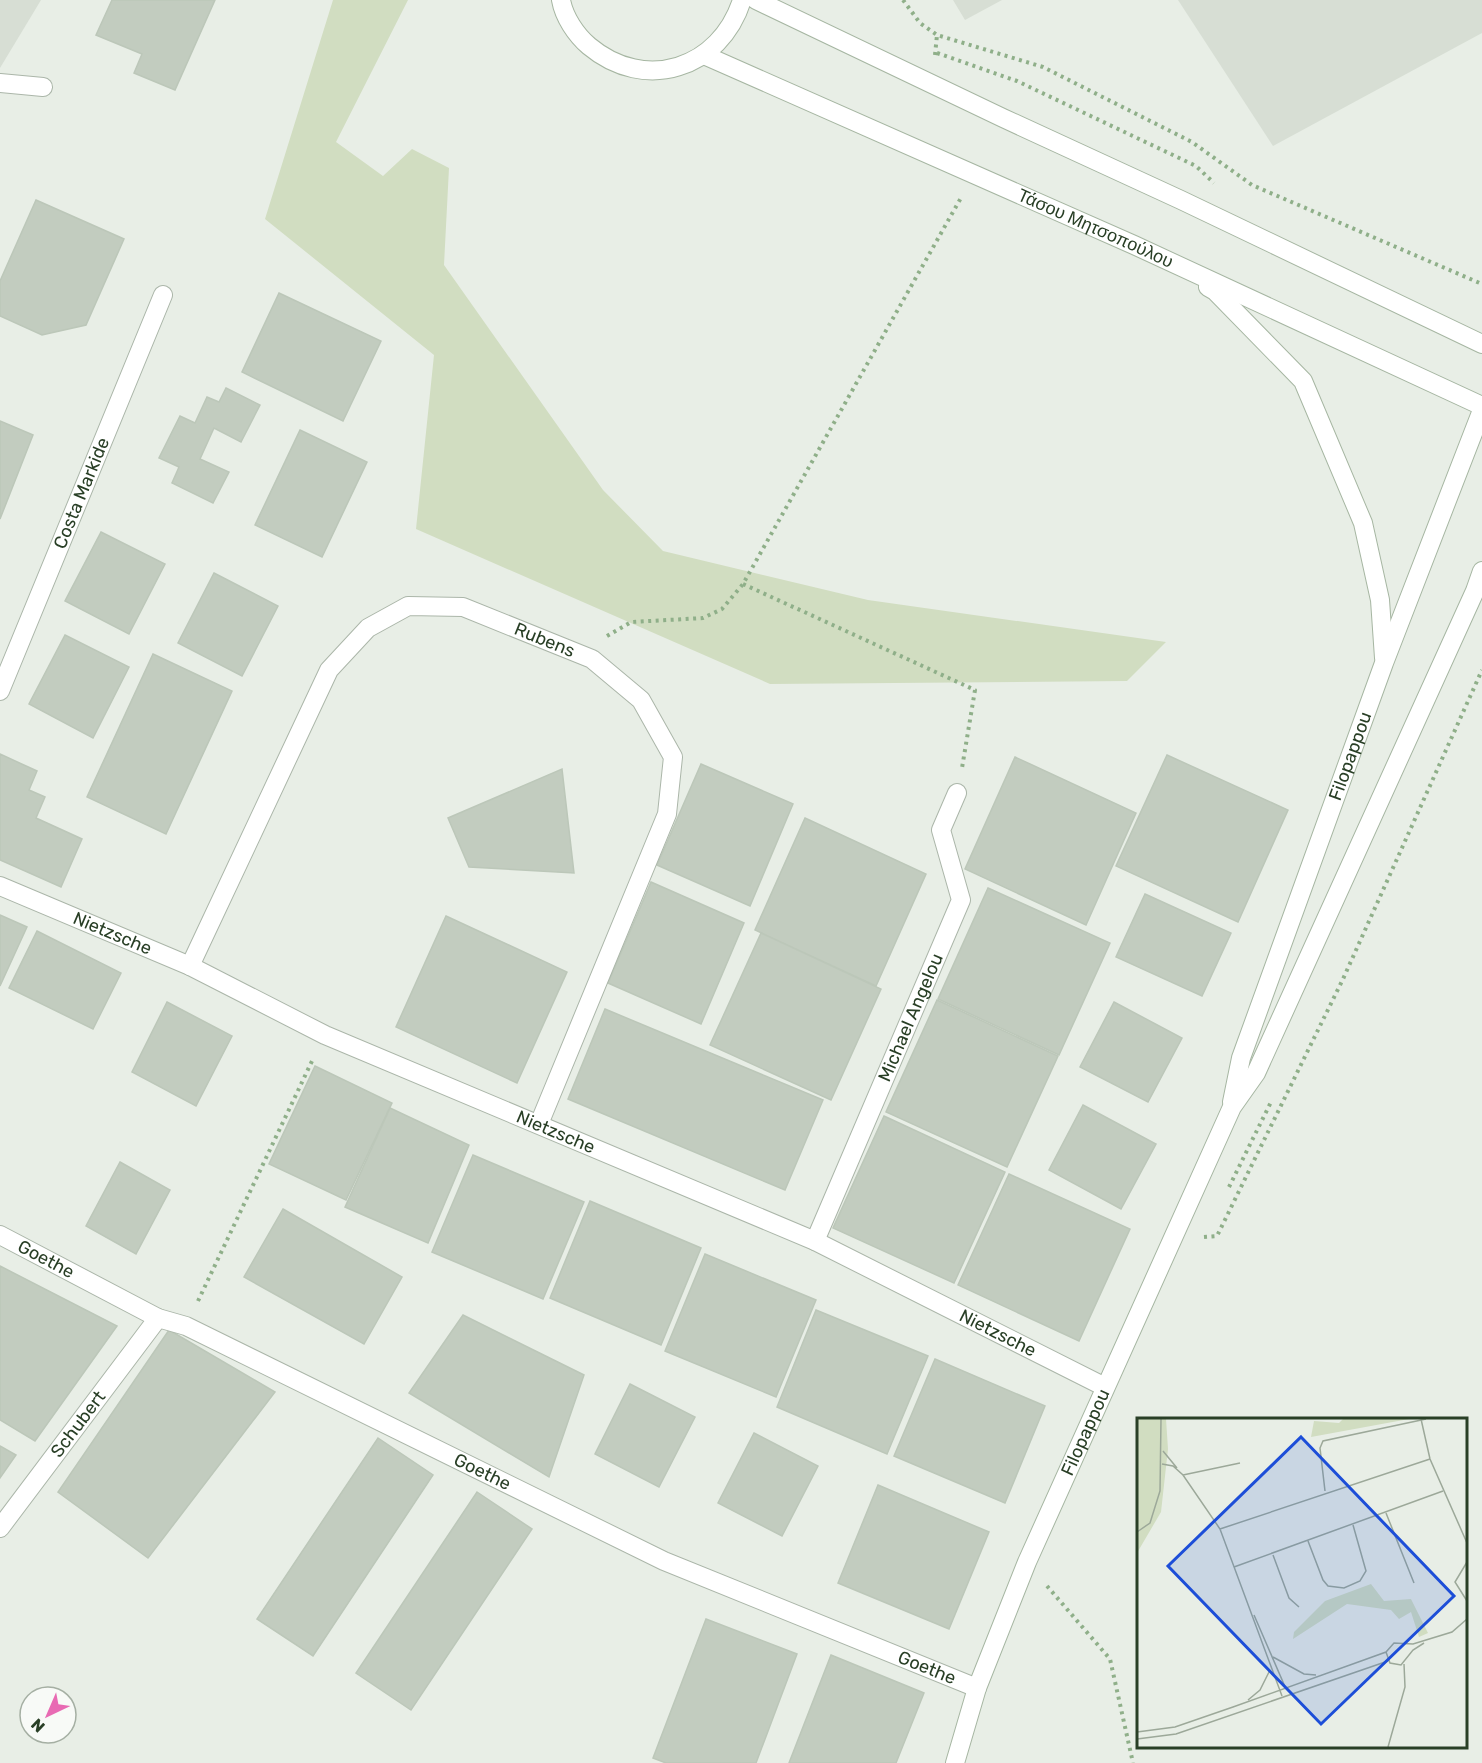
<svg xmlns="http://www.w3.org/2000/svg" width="1482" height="1763" viewBox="0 0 1482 1763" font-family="Rubik,sans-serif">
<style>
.built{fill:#d7ded4}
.green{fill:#d1ddc1}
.building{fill:#c2ccbf;stroke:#bcc7b9;stroke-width:1.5}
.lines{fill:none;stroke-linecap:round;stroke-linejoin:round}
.street-casing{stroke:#abb6a9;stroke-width:20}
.secondary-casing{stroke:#a6b6a2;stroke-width:20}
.path{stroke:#8faf89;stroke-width:4;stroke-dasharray:3 4.5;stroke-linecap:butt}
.street{stroke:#fff;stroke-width:18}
.secondary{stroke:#fff;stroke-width:18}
.labels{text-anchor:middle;stroke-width:4.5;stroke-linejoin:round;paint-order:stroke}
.street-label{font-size:18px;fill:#293f26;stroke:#f8faf7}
.inset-road{fill:none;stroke:#9ca899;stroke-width:1.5}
.view{fill:#1d4ed8;fill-opacity:0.15;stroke:#1d4ed8;stroke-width:3}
.inset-edge{fill:none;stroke:#293f26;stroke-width:3}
</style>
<rect width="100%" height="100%" fill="#e8eee6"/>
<g class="built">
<polygon points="0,0 41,0 0,68"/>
<polygon points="953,0 1002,0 965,20"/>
<polygon points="1178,0 1482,0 1482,33 1273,146"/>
</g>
<polygon class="green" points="333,0 408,0 336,142 383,176 412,149 449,168 444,265 603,490 663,551 868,600 1166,642 1127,681 770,684 416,529 434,355 265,219"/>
<g class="building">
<polygon points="112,0 215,0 175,90 134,73 142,54 96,35"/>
<polygon points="36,200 124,239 86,325 42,335 0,316 0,281"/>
<polygon points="279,293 381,341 343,421 242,372"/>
<polygon points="226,388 260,405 241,442 214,428 200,459 229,472 213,503 172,483 179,467 159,458 180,416 195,423 207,397 219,402"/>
<polygon points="0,421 33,435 0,519"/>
<polygon points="300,430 367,462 322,557 255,525"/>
<polygon points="101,532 165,564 129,634 65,601"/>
<polygon points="214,573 278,606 242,676 178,643"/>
<polygon points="65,635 129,667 93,738 29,704"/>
<polygon points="153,654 232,691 166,834 87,797"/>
<polygon points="0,754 37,771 29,790 45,797 36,818 82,839 61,887 0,860"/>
<polygon points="1167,755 1288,810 1238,922 1116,866"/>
<polygon points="1015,757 1136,813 1086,925 965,869"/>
<polygon points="701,764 793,804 750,906 657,865"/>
<polygon points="562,769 574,873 469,867 448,818"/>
<polygon points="805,818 926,874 876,986 755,930"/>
<polygon points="651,882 744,923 701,1024 608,983"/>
<polygon points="988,888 1110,943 1059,1055 938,999"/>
<polygon points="1145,894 1231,933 1202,996 1116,957"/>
<polygon points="0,915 27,927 0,986"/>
<polygon points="446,916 567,972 517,1083 396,1027"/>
<polygon points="37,931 121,973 93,1029 9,988"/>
<polygon points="761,933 881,989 831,1100 710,1045"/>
<polygon points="937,1000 1058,1056 1007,1167 886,1112"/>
<polygon points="167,1002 232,1036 196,1106 132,1072"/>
<polygon points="1114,1002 1182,1038 1148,1102 1080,1067"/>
<polygon points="605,1009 823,1100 785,1190 568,1099"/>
<polygon points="315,1066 392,1103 346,1200 269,1164"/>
<polygon points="1083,1105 1156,1144 1121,1209 1049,1170"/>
<polygon points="390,1108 469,1145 428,1243 345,1207"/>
<polygon points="884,1116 1005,1172 954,1283 833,1228"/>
<polygon points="473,1155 584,1202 543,1299 432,1252"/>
<polygon points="120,1162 170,1190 136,1254 86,1226"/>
<polygon points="1009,1174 1130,1229 1079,1341 958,1285"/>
<polygon points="590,1201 701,1248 661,1345 550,1298"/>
<polygon points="283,1209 402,1277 364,1344 244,1277"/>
<polygon points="705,1254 816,1300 776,1397 665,1351"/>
<polygon points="0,1266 117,1326 35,1441 0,1420"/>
<polygon points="816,1310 928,1356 887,1454 777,1407"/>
<polygon points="463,1315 584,1375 549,1477 409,1393"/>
<polygon points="169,1330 275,1392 148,1558 58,1492"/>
<polygon points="935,1359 1045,1406 1005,1503 894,1456"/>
<polygon points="630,1384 695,1417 659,1487 595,1454"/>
<polygon points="754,1433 818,1466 782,1536 718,1503"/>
<polygon points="378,1438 433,1475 313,1656 257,1619"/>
<polygon points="0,1446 16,1455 0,1478"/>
<polygon points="878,1485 989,1532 949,1629 838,1583"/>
<polygon points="477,1492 532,1529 411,1710 356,1673"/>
<polygon points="706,1619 797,1654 756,1763 666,1763 653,1758"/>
<polygon points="831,1655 924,1693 896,1763 789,1763"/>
</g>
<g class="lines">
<defs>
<g id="street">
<polyline points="0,83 43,87"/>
<path id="s1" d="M0 691 163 295"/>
<path id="s2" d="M0 886 190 966 325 1035 815 1241 1105 1387"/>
<path id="s3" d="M190 966 329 670 368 628 408 606 463 607 592 659 641 700 673 757 667 814 539 1124"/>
<path id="s4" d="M0 1235 158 1318 186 1326 664 1561 977 1688"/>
<path id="s5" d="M815 1241 961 900 941 830 957 793"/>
<path id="s6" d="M0 1528 158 1318"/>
</g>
<g id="secondary">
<path d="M561 0C564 17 576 35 589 46 645 93 720 69 742 0"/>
<polyline points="756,0 1003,118 1181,200 1482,344"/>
<path id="s7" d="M704 55 1134 245 1482 406"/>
<polyline points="1208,287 1215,291 1303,381 1363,523 1380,600 1384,658"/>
<path id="s8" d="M1232 1102 1241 1058 1384 663 1482 410"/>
<path id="s9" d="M955 1763 977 1688 1027 1562 1232 1107 1256 1073 1475 591 1482 571"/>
</g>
</defs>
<use href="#street" class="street-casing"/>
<use href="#secondary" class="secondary-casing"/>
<g class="path">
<polyline points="903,0 920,23 937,35 1043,67 1192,142 1252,185 1482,284"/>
<polyline points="937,53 1017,81 1196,166 1214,183"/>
<polyline points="935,55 937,35"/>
<polyline points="743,584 975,690 962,768"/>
<polyline points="607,636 631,622 703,618 722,609 743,584 962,196"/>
<polyline points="1229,1187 1271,1102"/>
<polyline points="1204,1237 1217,1236 1343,979 1482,670"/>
<polyline points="198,1301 313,1059"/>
<polyline points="1047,1586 1110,1659 1133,1763"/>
</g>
<use href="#street" class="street"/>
<use href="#secondary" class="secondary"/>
</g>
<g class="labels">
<g class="street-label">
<text dy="6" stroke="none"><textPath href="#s7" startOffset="428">Τάσου Μητσοπούλου</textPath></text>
<text dy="6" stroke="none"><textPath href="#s1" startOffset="214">Costa Markide</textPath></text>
<text dy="6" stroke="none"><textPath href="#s3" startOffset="573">Rubens</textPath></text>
<text dy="6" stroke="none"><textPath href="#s8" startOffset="366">Filopappou</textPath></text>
<text dy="6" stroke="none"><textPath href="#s2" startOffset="122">Nietzsche</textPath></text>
<text dy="6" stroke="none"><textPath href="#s5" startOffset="243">Michael Angelou</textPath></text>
<text dy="6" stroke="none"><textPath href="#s2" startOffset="608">Nietzsche</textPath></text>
<text dy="6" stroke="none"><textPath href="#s4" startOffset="52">Goethe</textPath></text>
<text dy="6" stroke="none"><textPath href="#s2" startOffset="1094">Nietzsche</textPath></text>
<text dy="6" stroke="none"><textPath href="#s6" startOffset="130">Schubert</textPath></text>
<text dy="6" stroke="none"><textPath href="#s9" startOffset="356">Filopappou</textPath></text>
<text dy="6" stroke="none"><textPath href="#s4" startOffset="538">Goethe</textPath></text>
<text dy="6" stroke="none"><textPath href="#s4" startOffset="1024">Goethe</textPath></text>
</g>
</g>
<g transform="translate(1137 1418)">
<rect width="330" height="330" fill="#e8eee6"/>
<path d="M0 1H29L31 31 24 94 0 135ZM206 1H272L174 19 177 3 202 5ZM234 166 247 183 274 181 291 215 282 219 274 194 262 201 254 192 210 186 156 221 157 214 188 183Z" fill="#d1ddc1"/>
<path class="inset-road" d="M284 1 293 41 330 125M26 33 40 50M25 46 36 48 46 57 83 111 145 278M46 57 103 45M188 73 183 30 186 23 289 1M249 95 277 165M83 111 293 41M0 114 13 105 23 73 24 1M171 123 186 162 191 168 207 170 223 163 229 153 216 107M136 137 152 180 162 189M330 144 318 164 330 183M97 149 306 73M117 197 149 271M249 234 253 245 264 247 276 232 287 225M136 239 167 256 179 257M111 282 123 272 133 252M0 314 38 309 96 289 249 234 257 225 276 226 315 214 330 201M0 321 39 316 251 243M251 329 268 269 267 246"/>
<path class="view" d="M164 19 317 178 184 306 31 148Z"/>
<rect width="330" height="330" class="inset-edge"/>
</g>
<g transform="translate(48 1715) rotate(224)"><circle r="28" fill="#f8faf7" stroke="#a5afa3" stroke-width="1.5"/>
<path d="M0-4.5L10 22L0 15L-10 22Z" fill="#e86ab3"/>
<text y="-9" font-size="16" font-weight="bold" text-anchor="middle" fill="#293f26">N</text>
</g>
</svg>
